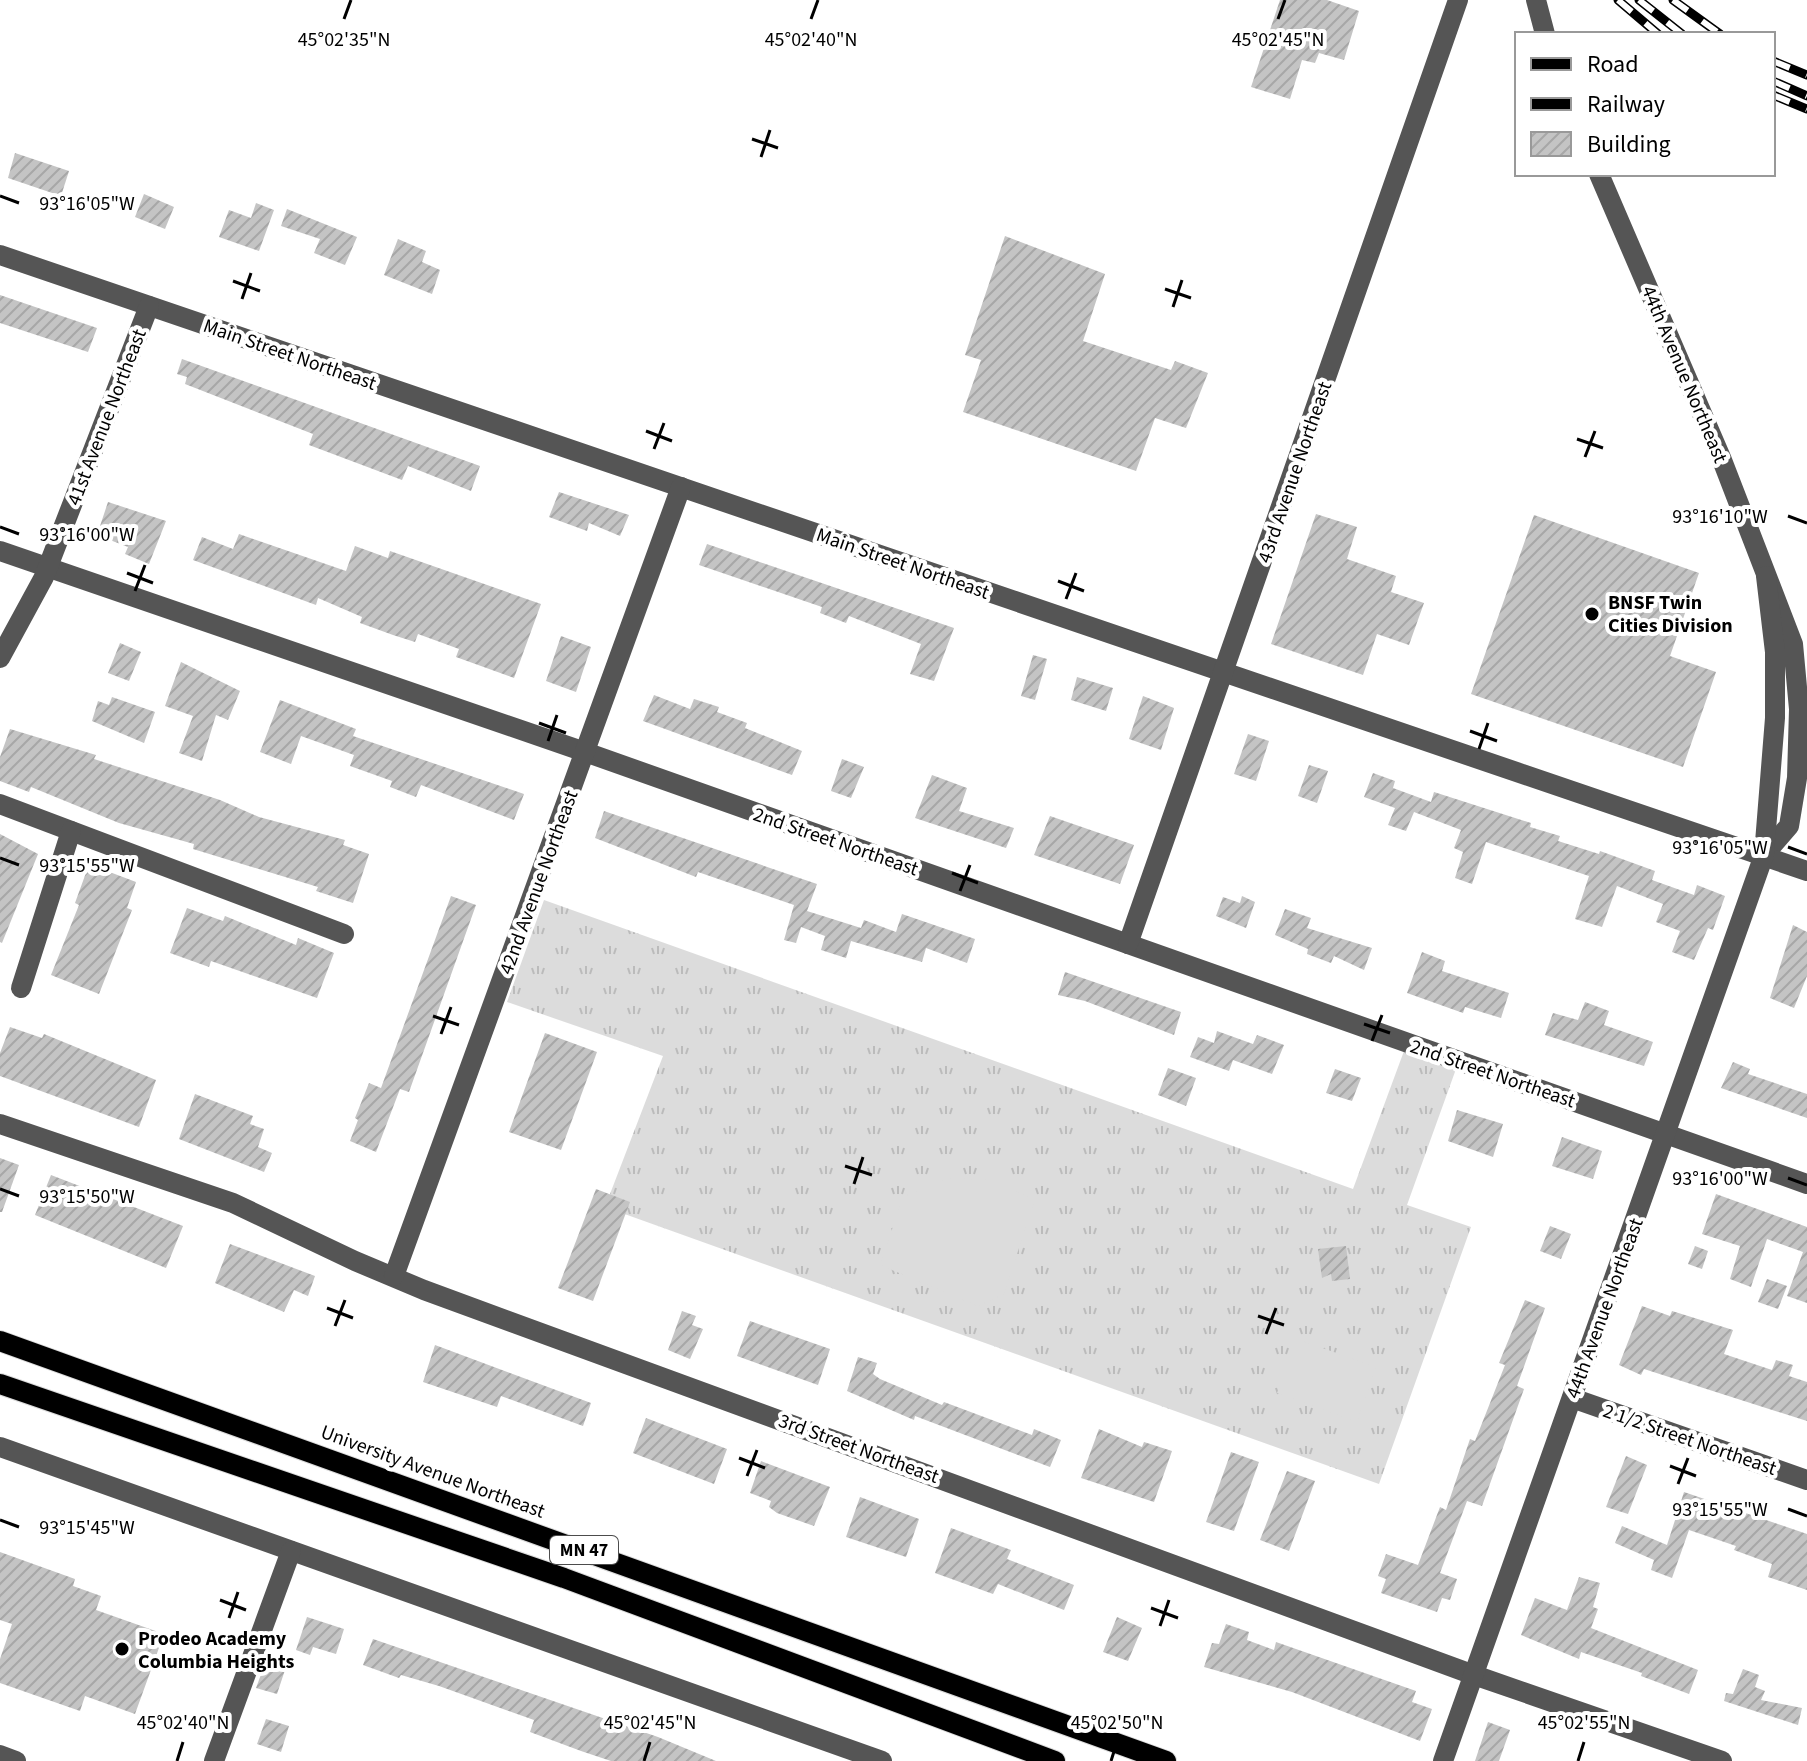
<svg xmlns="http://www.w3.org/2000/svg" width="1807" height="1761" viewBox="0 0 1807 1761" font-family="'Source Sans 3',sans-serif">
<style>
.grass{fill:url(#grass-tufts)}
.pitch{fill:#dcdcdc}
.building{fill:url(#building-hatch)}
.lines{fill:none;stroke-linecap:round;stroke-linejoin:round}
.major-casing{stroke:#dbdbdb;stroke-width:22}
.minor{stroke:#555;stroke-width:20}
.major{stroke:#000;stroke-width:20}
.rail-casing{stroke:#000;stroke-width:9}
.rail{stroke:#fff;stroke-width:6;stroke-dasharray:18;stroke-linecap:butt}
.ticks{fill:none;stroke:#000;stroke-width:3}
.poi-dot{fill:#000;stroke:#fff;stroke-width:3}
.labels{text-anchor:middle;stroke-width:8;stroke-linejoin:round;paint-order:stroke}
.shield{fill:#fff;stroke:#4c4c4c;stroke-width:2}
.shield-label{font-size:18px;font-weight:bold;fill:#000}
.street-label{font-size:20px;fill:#000;stroke:#fff}
.poi-label{font-size:20px;font-weight:bold;fill:#000;stroke:#fff;text-anchor:start}
.ticks-label{font-size:20px;text-anchor:middle;fill:#000;stroke:#fff;stroke-width:8;stroke-linejoin:round;paint-order:stroke}
</style>
<defs>
<pattern id="grass-tufts" width="24" height="20" patternUnits="userSpaceOnUse" patternTransform="scale(2)"><rect width="24" height="20" fill="#dcdcdc"/><path d="M3 7l-1-3M5 7V3M7 7l1-3M15 17l-1-3M17 17v-4M19 17l1-3" fill="none" stroke="#bbb"/></pattern>
<pattern id="building-hatch" width="6" height="6" patternUnits="userSpaceOnUse" patternTransform="scale(2)"><rect width="6" height="6" fill="#c4c4c4"/><path d="M-1 1l2-2M0 6l6-6M5 7l2-2" fill="none" stroke="#a7a7a7"/></pattern>
</defs>
<rect width="100%" height="100%" fill="#fff"/>
<polygon class="grass" points="544,900 1353,1189 1404,1051 1456,1069 1407,1205 1471,1227 1379,1484 605,1207 663,1056 507,1002"/>
<g class="pitch">
<polygon points="947,1178 989,1180 1035,1199 1004,1294 978,1306 880,1265 903,1197"/>
<polygon points="1297,1339 1376,1367 1357,1422 1277,1393"/>
</g>
<g class="building">
<polygon points="1280,0 1327,0 1359,11 1344,60 1319,53 1315,63 1302,60 1290,99 1251,87"/>
<polygon points="15,153 69,171 61,196 8,178"/>
<polygon points="144,194 174,207 165,229 135,217"/>
<polygon points="256,203 274,210 259,251 219,237 229,210 251,218"/>
<polygon points="287,209 357,237 345,265 314,253 320,239 281,226"/>
<polygon points="1005,236 1105,274 1083,341 1171,370 1175,361 1208,373 1186,428 1155,418 1136,471 963,412 981,360 965,355"/>
<polygon points="398,239 426,251 422,262 440,270 432,294 384,275"/>
<polygon points="0,295 97,328 88,352 0,323"/>
<polygon points="182,359 480,466 471,491 408,466 402,480 309,445 313,434 185,384 187,377 177,374"/>
<polygon points="559,492 629,515 620,536 589,523 587,531 549,517"/>
<polygon points="108,502 166,521 149,564 125,554 128,547 97,535"/>
<polygon points="1316,514 1357,527 1347,559 1396,576 1391,592 1424,603 1409,645 1377,634 1363,675 1271,644"/>
<polygon points="1534,515 1699,573 1670,656 1716,672 1683,767 1471,694"/>
<polygon points="239,534 346,571 355,546 388,558 390,551 541,604 514,678 456,657 459,649 418,634 415,642 393,635 360,623 362,617 318,598 316,605 193,560 202,537 233,549"/>
<polygon points="707,544 954,628 934,681 910,674 921,644 849,616 846,623 820,613 822,607 699,565"/>
<polygon points="561,636 591,647 576,692 546,681"/>
<polygon points="120,643 141,652 129,681 108,673"/>
<polygon points="1033,655 1047,659 1035,700 1021,696"/>
<polygon points="181,662 240,691 228,720 216,715 202,761 179,753 193,716 165,706"/>
<polygon points="1077,677 1113,688 1106,711 1071,700"/>
<polygon points="654,695 690,709 694,699 719,707 717,712 747,723 745,728 802,751 792,775 643,721"/>
<polygon points="1143,696 1174,708 1161,750 1129,739"/>
<polygon points="112,697 155,712 144,743 92,721 98,701 109,705"/>
<polygon points="280,700 356,729 353,736 524,794 514,820 421,785 416,797 390,787 392,781 350,766 354,755 301,736 291,764 260,752"/>
<polygon points="10,729 96,755 94,759 220,800 259,817 345,840 343,845 369,854 353,903 316,891 318,887 193,849 194,844 119,823 31,787 29,792 0,781 0,757"/>
<polygon points="1248,734 1269,741 1256,781 1234,774"/>
<polygon points="842,759 864,767 851,798 831,791"/>
<polygon points="1309,765 1328,771 1317,803 1298,796"/>
<polygon points="1373,773 1395,781 1393,788 1431,802 1434,792 1531,823 1530,827 1560,836 1558,841 1599,854 1600,851 1655,871 1652,880 1694,895 1697,885 1725,896 1713,930 1708,928 1694,960 1672,952 1680,931 1656,922 1663,904 1617,886 1602,927 1575,919 1589,876 1486,842 1472,884 1455,878 1463,852 1454,848 1461,830 1414,812 1406,831 1388,825 1395,808 1364,797"/>
<polygon points="932,775 967,788 959,811 1014,828 1006,848 915,818"/>
<polygon points="604,811 817,884 807,911 861,928 864,920 896,932 902,914 975,939 967,963 926,948 922,962 851,941 846,958 821,950 825,936 801,927 796,943 784,940 794,905 698,872 696,877 595,838"/>
<polygon points="1050,816 1134,845 1120,884 1034,855"/>
<polygon points="0,834 38,854 2,943 0,942"/>
<polygon points="87,870 104,876 107,871 136,882 127,908 132,910 99,994 51,975 79,905 75,903"/>
<polygon points="451,896 476,905 409,1092 400,1089 376,1152 350,1141 358,1120 355,1118 369,1083 381,1088"/>
<polygon points="1242,896 1255,902 1246,928 1216,916 1223,897 1240,903"/>
<polygon points="187,908 223,921 225,916 296,945 298,938 334,953 317,998 211,961 209,967 170,953"/>
<polygon points="1285,909 1311,918 1307,928 1372,948 1364,970 1334,956 1331,963 1307,954 1308,949 1275,935"/>
<polygon points="1793,925 1807,932 1807,976 1794,1008 1770,998"/>
<polygon points="1422,952 1445,961 1442,971 1509,993 1501,1018 1465,1007 1463,1013 1407,993"/>
<polygon points="1065,972 1181,1012 1174,1035 1085,1001 1058,995"/>
<polygon points="1585,1002 1609,1011 1604,1025 1653,1042 1644,1066 1545,1035 1553,1013 1578,1020"/>
<polygon points="10,1027 42,1038 44,1034 156,1080 139,1127 0,1076 0,1053"/>
<polygon points="1217,1031 1253,1044 1257,1035 1284,1045 1272,1074 1233,1060 1229,1071 1190,1057 1198,1037 1214,1043"/>
<polygon points="545,1033 597,1052 561,1150 509,1132"/>
<polygon points="1733,1062 1750,1069 1748,1074 1807,1094 1807,1118 1721,1088"/>
<polygon points="1168,1068 1196,1078 1186,1106 1158,1095"/>
<polygon points="1335,1069 1361,1078 1352,1101 1326,1093"/>
<polygon points="195,1094 253,1116 250,1124 264,1129 258,1147 272,1153 264,1172 179,1139"/>
<polygon points="1457,1110 1503,1124 1493,1157 1448,1141"/>
<polygon points="1562,1137 1602,1151 1593,1179 1552,1166"/>
<polygon points="0,1158 19,1165 2,1212 0,1212"/>
<polygon points="51,1175 183,1226 166,1268 35,1215"/>
<polygon points="596,1189 630,1202 593,1301 558,1288"/>
<polygon points="1716,1194 1807,1227 1807,1303 1787,1296 1803,1252 1767,1239 1751,1287 1730,1279 1740,1246 1702,1234"/>
<polygon points="1550,1226 1571,1234 1561,1259 1540,1251"/>
<polygon points="230,1244 315,1276 308,1296 294,1290 284,1312 215,1283"/>
<polygon points="1346,1246 1350,1279 1332,1281 1331,1274 1322,1278 1318,1249"/>
<polygon points="1695,1246 1708,1251 1702,1269 1688,1264"/>
<polygon points="1767,1279 1787,1286 1778,1309 1758,1302"/>
<polygon points="1525,1300 1545,1308 1517,1386 1524,1389 1482,1506 1467,1501 1440,1573 1457,1579 1450,1600 1442,1598 1437,1612 1381,1593 1386,1579 1378,1576 1386,1554 1418,1565 1440,1507 1446,1510 1470,1439 1475,1441 1505,1365 1499,1363"/>
<polygon points="1642,1306 1670,1316 1672,1311 1733,1330 1724,1354 1772,1370 1776,1360 1793,1365 1789,1376 1807,1382 1807,1421 1644,1369 1641,1375 1619,1365"/>
<polygon points="682,1311 696,1316 692,1325 703,1329 690,1359 668,1350"/>
<polygon points="750,1321 830,1349 818,1385 737,1356"/>
<polygon points="435,1345 591,1403 583,1426 501,1396 497,1407 423,1382"/>
<polygon points="858,1357 877,1363 873,1374 880,1379 942,1405 944,1402 1032,1435 1034,1429 1061,1440 1050,1467 915,1416 914,1420 847,1391"/>
<polygon points="646,1418 727,1449 714,1484 633,1453"/>
<polygon points="1099,1429 1142,1447 1144,1442 1172,1451 1154,1502 1081,1478"/>
<polygon points="1231,1452 1259,1462 1234,1531 1206,1522"/>
<polygon points="1626,1456 1647,1465 1628,1514 1606,1507"/>
<polygon points="761,1461 830,1487 814,1526 777,1513 769,1507 771,1501 750,1493"/>
<polygon points="1287,1471 1315,1481 1289,1551 1260,1540"/>
<polygon points="1684,1492 1807,1534 1807,1590 1768,1577 1772,1564 1734,1550 1736,1546 1689,1530 1672,1578 1651,1570 1654,1560 1615,1543 1622,1526 1667,1545"/>
<polygon points="860,1497 919,1519 906,1557 846,1537"/>
<polygon points="951,1528 1011,1550 1007,1559 1074,1585 1064,1610 998,1584 993,1594 935,1573"/>
<polygon points="0,1552 75,1579 73,1586 101,1596 96,1610 164,1634 135,1714 85,1696 80,1711 0,1683 0,1659 12,1624 0,1620"/>
<polygon points="1579,1577 1600,1583 1593,1607 1598,1609 1591,1628 1698,1670 1689,1694 1641,1676 1642,1673 1581,1652 1579,1659 1521,1635 1535,1598 1567,1610"/>
<polygon points="307,1617 344,1629 336,1654 313,1647 310,1655 296,1650"/>
<polygon points="1117,1617 1142,1628 1128,1661 1103,1652"/>
<polygon points="1226,1624 1249,1632 1247,1640 1274,1650 1276,1642 1416,1691 1412,1702 1432,1709 1420,1741 1292,1692 1204,1667 1212,1643 1219,1644"/>
<polygon points="373,1639 658,1737 716,1761 611,1761 581,1751 530,1732 534,1720 439,1686 401,1675 399,1678 363,1665"/>
<polygon points="266,1661 286,1667 277,1694 256,1688"/>
<polygon points="1743,1669 1759,1675 1755,1687 1765,1691 1761,1700 1802,1708 1798,1725 1724,1701 1726,1693 1733,1694"/>
<polygon points="266,1719 289,1726 281,1752 257,1744"/>
<polygon points="1488,1722 1510,1730 1499,1761 1475,1761"/>
</g>
<g class="lines">
<defs>
<g id="major">
<polyline points="0,1341 1166,1761"/>
<polyline points="0,1384 564,1578 1055,1761"/>
</g>
</defs>
<use href="#major" class="major-casing"/>
<g class="minor">
<polyline points="1536,0 1545,34"/>
<polyline points="1599,174 1722,460 1793,644 1799,709 1797,778 1789,826 1764,855"/>
<polyline points="0,255 1807,871"/>
<polyline points="0,551 585,752 1807,1184"/>
<polyline points="0,658 44,577 149,306"/>
<polyline points="0,804 344,934"/>
<polyline points="1128,944 1458,0"/>
<polyline points="21,988 71,831"/>
<polyline points="0,1124 233,1203 355,1261 424,1290 1474,1675 1722,1761"/>
<polyline points="394,1276 681,487"/>
<polyline points="1572,1398 1807,1480"/>
<polyline points="0,1447 882,1761"/>
<polyline points="0,1755 16,1761"/>
<polyline points="214,1761 291,1551"/>
<polyline points="1443,1761 1764,855 1775,718 1775,652 1766,576"/>
</g>
<use href="#major" class="major"/>
<defs>
<g id="rail">
<polyline points="1618,0 1658,34"/>
<polyline points="1639,0 1682,34"/>
<polyline points="1673,0 1720,34"/>
<polyline points="1773,61 1807,75"/>
<polyline points="1773,81 1807,96"/>
<polyline points="1773,95 1807,109"/>
</g>
</defs>
<use href="#rail" class="rail-casing"/>
<use href="#rail" class="rail"/>
</g>
<path class="ticks" d="M344 19 351 0M811 19 818 0M1278 19 1285 0M752 139 778 148M761 157 770 130M0 196 19 203M233 281 260 291M1165 289 1191 298M242 299 251 273M1173 307 1182 280M646 431 672 441M1577 439 1603 448M654 449 664 423M1585 457 1595 431M1788 516 1807 523M0 527 19 534M127 573 153 583M1058 581 1084 591M135 591 145 565M1066 599 1076 573M539 723 566 733M1470 731 1497 741M548 741 557 715M1479 749 1488 723M1788 847 1807 854M0 858 19 865M952 873 978 883M960 891 970 865M433 1016 459 1025M1364 1024 1390 1033M441 1034 451 1007M1372 1041 1382 1015M845 1166 872 1175M1788 1178 1807 1185M854 1184 863 1157M0 1189 19 1196M327 1308 353 1318M1258 1316 1284 1325M335 1326 345 1300M1266 1334 1276 1308M739 1458 765 1468M1670 1466 1696 1476M747 1476 757 1450M1678 1484 1688 1458M1788 1509 1807 1516M0 1520 19 1527M220 1600 246 1610M1151 1608 1178 1618M229 1618 238 1592M1160 1626 1169 1600M177 1761 183 1742M644 1761 650 1742M1111 1761 1117 1742M1578 1761 1584 1742"/>
<g class="poi-dot">
<circle cx="1592" cy="614" r="8"/>
<circle cx="122" cy="1649" r="8"/>
</g>
<g class="labels">
<rect class="shield" x="550" y="1536" width="68" height="28" rx="6"/>
<g class="shield-label">
<text x="584" y="1556">MN 47</text>
</g>
<g class="street-label">
<text transform="translate(290 354) rotate(19)" y="7">Main Street Northeast</text>
<text transform="translate(1685 374) rotate(67)" y="7">44th Avenue Northeast</text>
<text transform="translate(106 417) rotate(-69)" y="7">41st Avenue Northeast</text>
<text transform="translate(1294 472) rotate(-71)" y="7">43rd Avenue Northeast</text>
<text transform="translate(903 563) rotate(19)" y="7">Main Street Northeast</text>
<text transform="translate(836 841) rotate(19)" y="7">2nd Street Northeast</text>
<text transform="translate(538 882) rotate(-70)" y="7">42nd Avenue Northeast</text>
<text transform="translate(1493 1073) rotate(19)" y="7">2nd Street Northeast</text>
<text transform="translate(1604 1308) rotate(-70)" y="7">44th Avenue Northeast</text>
<text transform="translate(1690 1439) rotate(19)" y="7">2 1/2 Street Northeast</text>
<text transform="translate(859 1448) rotate(20)" y="7">3rd Street Northeast</text>
<text transform="translate(433 1471) rotate(20)" y="7">University Avenue Northeast</text>
</g>
<g class="poi-label">
<text x="1608" y="609">BNSF Twin<tspan x="1608" dy="23">Cities Division</tspan></text>
<text x="138" y="1645">Prodeo Academy<tspan x="138" dy="23">Columbia Heights</tspan></text>
</g>
</g>
<g class="ticks-label">
<text x="811" y="46">45°02'40"N</text>
<text x="1278" y="46">45°02'45"N</text>
<text x="344" y="46">45°02'35"N</text>
<text x="87" y="210">93°16'05"W</text>
<text x="1720" y="523">93°16'10"W</text>
<text x="87" y="541">93°16'00"W</text>
<text x="1720" y="854">93°16'05"W</text>
<text x="87" y="872">93°15'55"W</text>
<text x="1720" y="1185">93°16'00"W</text>
<text x="87" y="1203">93°15'50"W</text>
<text x="1720" y="1516">93°15'55"W</text>
<text x="87" y="1534">93°15'45"W</text>
<text x="183" y="1729">45°02'40"N</text>
<text x="650" y="1729">45°02'45"N</text>
<text x="1117" y="1729">45°02'50"N</text>
<text x="1584" y="1729">45°02'55"N</text>
</g>
<rect x="1515" y="32" width="260" height="144" fill="#ffffff" stroke="#999999" stroke-width="2"/>
<rect x="1531" y="58" width="40" height="12" fill="#000000" stroke="#999999" stroke-width="2"/>
<text x="1587" y="72" font-size="24" fill="#000000">Road</text>
<rect x="1531" y="98" width="40" height="12" fill="#000000" stroke="#999999" stroke-width="2"/>
<text x="1587" y="112" font-size="24" fill="#000000">Railway</text>
<rect x="1531" y="132" width="40" height="24" fill="url(#building-hatch)" stroke="#999999" stroke-width="2"/>
<text x="1587" y="152" font-size="24" fill="#000000">Building</text>
</svg>
